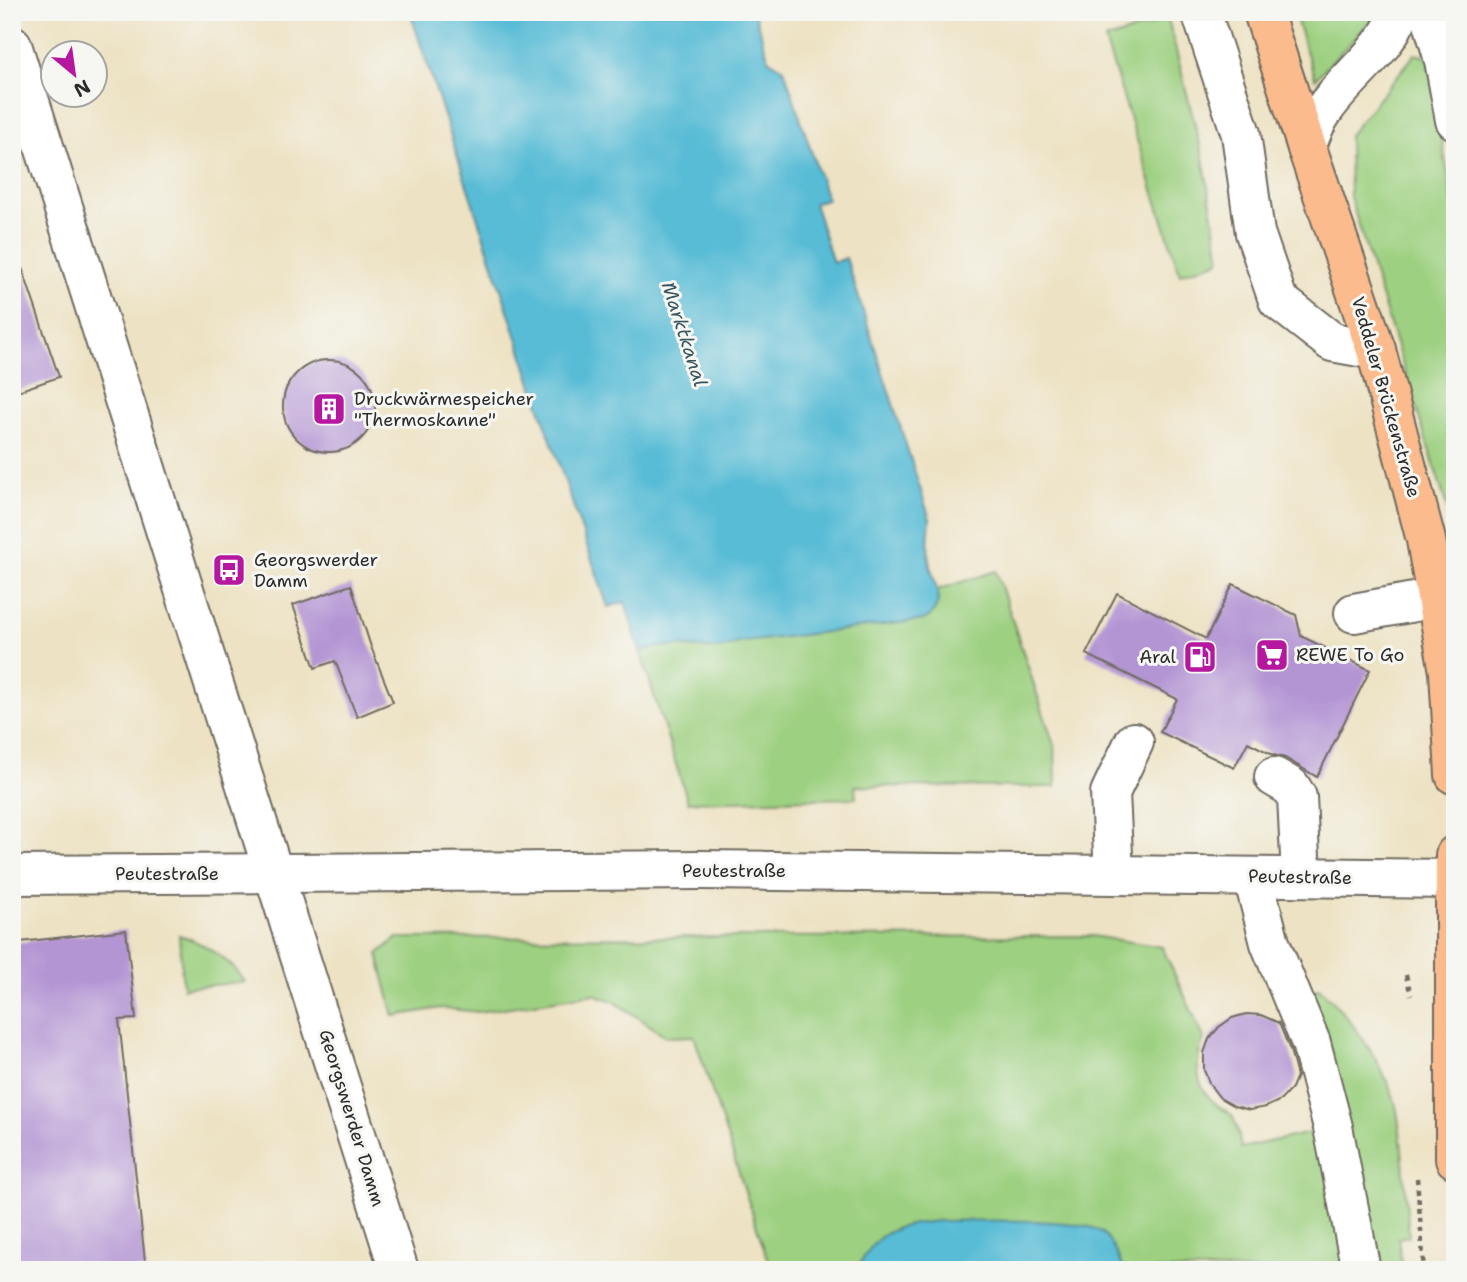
<svg xmlns="http://www.w3.org/2000/svg" width="1467" height="1282" viewBox="0 0 1467 1282" font-family="'Shantell Sans',sans-serif">
<style>
.green{fill:#9dd080;stroke:#647e56;stroke-width:2}
.water{fill:#58bcd6;stroke:#427480;stroke-width:2}
.building{fill:#b495d4}
.lines{fill:none;stroke-linecap:round;stroke-linejoin:round}
.minor-casing{stroke:#6f6b60;stroke-width:42}
.major-casing{stroke:#6f6b60;stroke-width:42}
.highway-casing{stroke:#6f6b60;stroke-width:42}
.path{stroke:#6f6b60;stroke-width:4.5;stroke-dasharray:5 5;stroke-linecap:butt}
.minor{stroke:#fff;stroke-width:38}
.major{stroke:#fbbb8d;stroke-width:38}
.highway{stroke:#fbbb8d;stroke-width:38}
.labels{text-anchor:middle;stroke-width:6;stroke-linejoin:round;paint-order:stroke}
.street-label{font-size:18px;fill:#2b2b2b;stroke:#f6f6f2}
.poi-label{font-size:18px;fill:#2b2b2b;stroke:#f6f6f2;text-anchor:start}
.water-label{font-size:19px;font-style:italic;fill:#38565e;stroke:#f6f6f2}
</style>
<rect width="100%" height="100%" fill="#f6f6f2"/>
<filter id="ink" filterUnits="userSpaceOnUse"><feTurbulence type="fractalNoise" baseFrequency=".0143" numOctaves="2"/><feDisplacementMap in="SourceGraphic" scale="14" xChannelSelector="R" yChannelSelector="G"/><feConvolveMatrix kernelMatrix="1 2 1 2 8 2 1 2 1" color-interpolation-filters="sRGB"/></filter>
<filter id="wash" filterUnits="userSpaceOnUse"><feTurbulence type="fractalNoise" baseFrequency=".00686" numOctaves="4" result="noise"/><feDisplacementMap in="SourceGraphic" scale="28" xChannelSelector="R" yChannelSelector="G"/><feGaussianBlur stdDeviation="1.57" result="paint"/><feColorMatrix in="noise" values="0 0 0 0 0 0 0 0 0 0 0 0 0 0 0 0 0 1.4 0 .05"/><feComposite in="paint" operator="in"/></filter>
<g filter="url(#wash)">
<rect width="100%" height="100%" fill="#ede2c3"/>
<g class="green">
<polygon points="1294,12 1375,12 1373,19 1315,79"/>
<polygon points="1168,19 1203,157 1220,258 1217,262 1180,274 1105,40"/>
<polygon points="1415,54 1427,57 1455,215 1455,532 1350,197 1349,135"/>
<path d="M996 571 1055 748 1056 787 855 786 856 798 688 802 640 651C651 649 664 645 675 646 697 646 716 654 737 643L938 602 937 590Z"/>
<path d="M179 935C204 943 231 960 245 982L183 988Z"/>
<path d="M1092 936 1162 947 1204 1038C1195 1061 1194 1086 1215 1103 1220 1108 1228 1111 1232 1116 1238 1124 1239 1139 1241 1148L1319 1131 1347 1270H1123L1118 1256 938 1221 894 1229 860 1263 859 1270H771L694 1036 667 1037 615 1002 594 994 478 1012 441 1008 394 1016 378 954 397 938Z"/>
<path d="M1319 988C1349 1014 1389 1071 1397 1111 1404 1151 1405 1194 1409 1236L1398 1238 1402 1270H1375L1328 1038 1311 992Z"/>
</g>
<g class="water">
<path d="M410 12H754L769 60 784 69 827 199 814 203 833 263 846 258 930 519C929 532 927 546 929 559 932 582 950 605 924 620L737 643C716 654 697 646 675 646 664 645 651 649 640 651L625 602 608 607 542 414Z"/>
<path d="M938 1221C967 1221 1083 1217 1101 1232 1111 1241 1119 1258 1123 1270H859C860 1262 864 1257 869 1250 885 1226 911 1224 938 1221Z"/>
</g>
<g id="blocks">
<g class="building">
<polygon points="18,256 59,377 12,393 12,257"/>
<circle cx="329" cy="406" r="46"/>
<polygon points="1233,584 1296,615 1301,636 1370,670 1317,777 1285,758 1273,755 1248,742 1234,768 1160,732 1177,699 1086,654 1117,593 1206,639"/>
<polygon points="351,585 371,647 393,702 357,717 335,661 315,668 293,605"/>
<polygon points="126,930 136,1019 119,1020 146,1270 12,1270 12,943"/>
<polygon points="1246,1014 1261,1015 1279,1023 1290,1050 1297,1076 1292,1088 1281,1100 1266,1107 1250,1110 1234,1106 1220,1098 1210,1085 1204,1070 1204,1053 1209,1039 1219,1027 1232,1018"/>
</g>
</g>
</g>
<g filter="url(#ink)">
<use href="#blocks" fill-opacity="0" stroke="#6f6b60" stroke-width="2"/>
<g class="lines">
<defs>
<g id="minor">
<polyline points="1201,12 1241,134 1255,233 1278,300 1332,342 1376,350"/>
<polyline points="1430,12 1444,60 1455,120"/>
<polyline points="12,45 399,1270"/>
<path d="M1307 148C1319 91 1380 65 1400 12"/>
<polyline points="1354,613 1436,598"/>
<polyline points="1274,777 1291,787 1297,797 1301,877"/>
<polyline points="12,875 701,870 1455,879"/>
<polyline points="1114,875 1110,793 1134,742"/>
<polyline points="1253,877 1270,943 1311,1043 1333,1127 1361,1270"/>
</g>
<g id="major">
<polyline points="1307,148 1376,350 1426,540 1449,672 1455,775"/>
<polyline points="1455,855 1455,1159"/>
</g>
<polyline id="highway" points="1263,12 1307,148"/>
</defs>
<use href="#minor" class="minor-casing"/>
<use href="#major" class="major-casing"/>
<use href="#highway" class="highway-casing"/>
<g class="path">
<polyline points="1406,975 1411,995"/>
<polyline points="1417,1178 1424,1270"/>
</g>
<use href="#minor" class="minor"/>
<use href="#major" class="major"/>
<use href="#highway" class="highway"/>
</g>
</g>
<defs>
<symbol id="building-square" viewBox="-11 -11 22 22"><rect x="-9" y="-9" width="18" height="18" rx="4" fill="#b5179e" stroke="#f6f6f2"/><path d="M-4-6H4V6H1V3H-1V6H-4ZM-2.5-4.3h1.7v1.8h-1.7ZM.8-4.3h1.7v1.8H.8ZM-2.5-1h1.7V.8h-1.7ZM.8-1h1.7V.8H.8Z" fill="#fff"/></symbol>
<symbol id="bus-square" viewBox="-11 -11 22 22"><rect x="-9" y="-9" width="18" height="18" rx="4" fill="#b5179e" stroke="#f6f6f2"/><path d="M-5-6H5V4H4V6H2V4H-2V6H-4V4H-5ZM-3.5-4V0h7V-4ZM-3.5 1.2v1.5H-2V1.2ZM2 1.2v1.5H3.5V1.2Z" fill="#fff"/></symbol>
<symbol id="supermarket-square" viewBox="-11 -11 22 22"><rect x="-9" y="-9" width="18" height="18" rx="4" fill="#b5179e" stroke="#f6f6f2"/><path d="M-6-5.5h2.5l.6 2H6L4.5 2H-2.5L-4.4-4H-6ZM-1.5 3.2a1.3 1.3 0 1 0 .1 0ZM3 3.2a1.3 1.3 0 1 0 .1 0Z" fill="#fff"/></symbol>
<symbol id="fuel-square" viewBox="-11 -11 22 22"><rect x="-9" y="-9" width="18" height="18" rx="4" fill="#b5179e" stroke="#f6f6f2"/><path d="M-5.5-6h7V0h2V4h1.3V-2.5L3-4.5l.8-.8L6-3V5H2.5V1h-1V6h-7ZM-4.2-4.7v3.2H.2V-4.7Z" fill="#fff"/></symbol>
</defs>
<g fill-rule="evenodd">
<use href="#building-square" x="310" y="390" width="38" height="38"/>
<use href="#bus-square" x="210" y="551" width="38" height="38"/>
<use href="#supermarket-square" x="1253" y="636" width="38" height="38"/>
<use href="#fuel-square" x="1181" y="638" width="38" height="38"/>
</g>
<g class="labels">
<g class="street-label">
<text transform="translate(1386 397) rotate(74)" y="6">Veddeler Brückenstraße</text>
<text x="734" y="877">Peutestraße</text>
<text x="167" y="880">Peutestraße</text>
<text transform="translate(1300 877) rotate(1)" y="6">Peutestraße</text>
<text transform="translate(352 1118) rotate(73)" y="6">Georgswerder Damm</text>
</g>
<g class="poi-label">
<text x="354" y="405">Druckwärmespeicher<tspan x="354" dy="21">"Thermoskanne"</tspan></text>
<text x="254" y="566">Georgswerder<tspan x="254" dy="21">Damm</tspan></text>
<text x="1296" y="661">REWE To Go</text>
<text x="1176" y="663" text-anchor="end">Aral</text>
</g>
<g class="water-label">
<text transform="translate(685 334) rotate(72)" y="7">Marktkanal</text>
</g>
</g>
<rect width="1467" height="1282" fill="none" stroke="#f6f6f2" stroke-width="42"/>
<g transform="translate(74 74) rotate(151)"><circle r="33" fill="#f6f6f2" stroke="#a5a5a2" stroke-width="2"/>
<path d="M0-5L12 26L0 18L-12 26Z" fill="#b5179e"/>
<text y="-10" font-size="19" font-weight="bold" text-anchor="middle" fill="#2b2b2b">N</text>
</g>
</svg>
